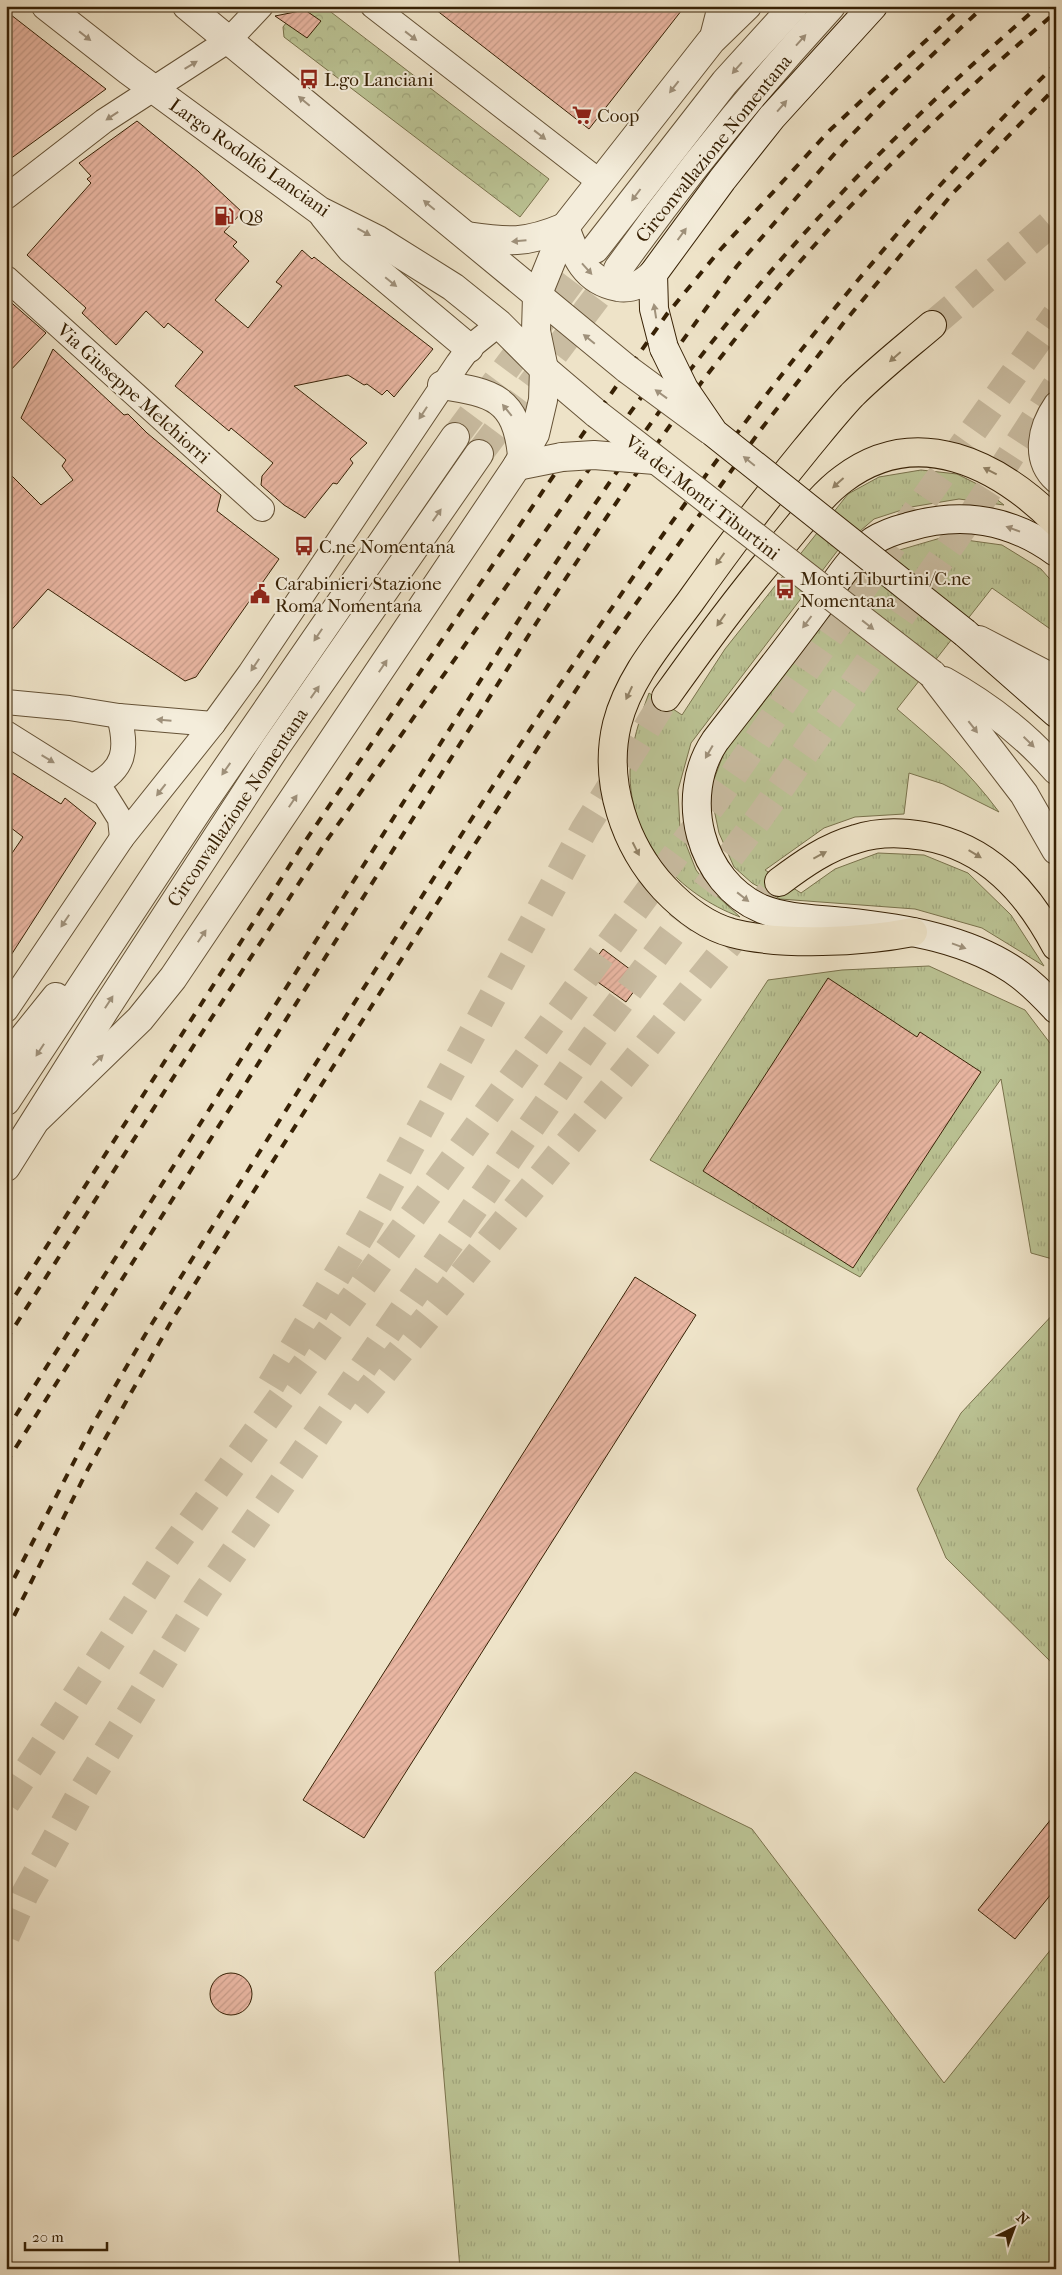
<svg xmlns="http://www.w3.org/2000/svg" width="1062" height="2275" viewBox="0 0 1062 2275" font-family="'IM FELL French Canon',serif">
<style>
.grass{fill:url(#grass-tufts);stroke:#79724c}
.park{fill:url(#park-crowns);stroke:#79724c}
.building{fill:url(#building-hatch);stroke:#372105}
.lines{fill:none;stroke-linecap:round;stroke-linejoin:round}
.tertiary-tunnel{stroke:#c9bca1;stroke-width:28;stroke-dasharray:28 14;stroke-linecap:butt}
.trunk-tunnel{stroke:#c9bca1;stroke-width:28;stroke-dasharray:28 14;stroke-linecap:butt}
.minor-casing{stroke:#655236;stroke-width:26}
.tertiary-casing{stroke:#655236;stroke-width:30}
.secondary-casing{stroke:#372105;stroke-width:30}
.trunk-casing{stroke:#372105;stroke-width:30}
.minor{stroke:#f4eddb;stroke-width:24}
.tertiary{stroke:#f4eddb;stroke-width:28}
.secondary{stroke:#f4eddb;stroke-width:28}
.trunk{stroke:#eee3c8;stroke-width:28}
.rail{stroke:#372105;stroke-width:4;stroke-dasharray:9 9;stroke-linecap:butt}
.tertiary-bridge-casing{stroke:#655236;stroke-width:30;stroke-linecap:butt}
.secondary-bridge-casing{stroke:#372105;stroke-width:30;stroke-linecap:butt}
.tertiary-bridge{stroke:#f4eddb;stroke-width:28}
.secondary-bridge{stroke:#f4eddb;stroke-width:28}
.oneway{fill:#9f917b}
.oneway2{fill:#928266}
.labels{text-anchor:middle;stroke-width:4;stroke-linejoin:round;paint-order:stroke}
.poi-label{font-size:19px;fill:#372105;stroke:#f4eddb;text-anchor:start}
.street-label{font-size:19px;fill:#372105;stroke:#f4eddb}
</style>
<defs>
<pattern id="grass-tufts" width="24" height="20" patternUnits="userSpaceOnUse" patternTransform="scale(1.25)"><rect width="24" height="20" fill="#bbc394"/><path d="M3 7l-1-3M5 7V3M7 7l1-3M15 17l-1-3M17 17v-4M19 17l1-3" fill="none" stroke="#a1a77e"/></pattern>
<pattern id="park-crowns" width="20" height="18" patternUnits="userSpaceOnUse" patternTransform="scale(1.25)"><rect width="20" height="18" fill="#bbc394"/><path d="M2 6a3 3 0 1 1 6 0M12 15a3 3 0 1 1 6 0" fill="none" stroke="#a1a77e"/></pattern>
<pattern id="building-hatch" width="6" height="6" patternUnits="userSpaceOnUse" patternTransform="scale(1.25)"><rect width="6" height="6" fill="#e9b6a2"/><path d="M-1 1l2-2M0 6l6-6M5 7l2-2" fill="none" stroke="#c89c8a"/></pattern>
</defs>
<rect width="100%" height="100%" fill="#eee3c8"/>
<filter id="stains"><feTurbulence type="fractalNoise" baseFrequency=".004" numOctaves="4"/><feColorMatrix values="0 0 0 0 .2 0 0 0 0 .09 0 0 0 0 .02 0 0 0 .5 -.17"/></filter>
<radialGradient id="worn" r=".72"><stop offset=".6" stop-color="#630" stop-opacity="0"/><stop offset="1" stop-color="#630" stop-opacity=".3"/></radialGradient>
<g class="grass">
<path d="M921 470 957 474 977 484 1004 505 959 499 911 507 874 519 838 550 691 743 678 790 680 829 696 870 714 893 740 917C679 894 629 841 630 771 631 745 640 717 649 693L682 715 725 649 848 494 879 477Z"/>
<path d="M944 537 1002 545 1041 569 1056 586V633L992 588 897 709C936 742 968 770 999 812L943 784 909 773 904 814 855 817 824 828 765 870 801 893 835 869 878 853 924 855 968 873 1011 915 1044 966 982 928 915 909 780 899 752 883 734 867 719 833 710 790 726 747 832 611 896 551Z"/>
<polygon points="929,966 1025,1010 1056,1051 1056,1260 1031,1253 1001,1079 860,1277 650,1160 768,980 842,970"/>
<polygon points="1056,1311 1056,1667 946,1558 917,1489 961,1413"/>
<polygon points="635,1772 752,1829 944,2083 1056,1943 1056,2269 460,2269 435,1972"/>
</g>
<polygon class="park" points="299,6 323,6 549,179 520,217 284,37 283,27"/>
<g class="building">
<polygon points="431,6 685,6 589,129"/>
<polygon points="305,10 321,21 307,38 275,16"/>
<polygon points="6,11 106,89 6,162"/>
<polygon points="137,121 198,171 242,212 224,232 237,242 233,246 249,261 215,300 248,328 282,286 276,282 302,250 312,259 314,257 433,349 394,397 387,390 382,395 367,384 364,385 348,375 294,386 367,443 350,459 353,463 337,484 333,483 305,518 284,505 261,485 262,476 273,463 231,428 229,431 175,386 203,352 168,323 164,328 146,311 116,345 82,313 86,308 27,255 91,183 87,179 91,176 79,163"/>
<polygon points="6,298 46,333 6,375"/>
<polygon points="53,349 124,415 128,414 147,433 221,495 217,511 279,559 196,677 185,681 48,589 6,636 6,470 41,505 73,480 62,466 66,460 21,418"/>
<polygon points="6,769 61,804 65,798 96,823 6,963 6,862 23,837 6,824"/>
<polygon points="603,949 643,979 626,1002 585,973"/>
<polygon points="828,978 917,1037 920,1032 981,1072 853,1268 703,1171"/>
<polygon points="635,1277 696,1315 364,1838 303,1800"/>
<polygon points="1056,1813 1056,1888 1015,1939 978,1910"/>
<circle cx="231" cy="1994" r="21"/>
</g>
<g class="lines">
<g class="tertiary-tunnel">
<polyline points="455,437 595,249"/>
<polyline points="479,454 618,269"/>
</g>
<g class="trunk-tunnel">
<polyline points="932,325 1056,219"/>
<polyline points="271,1385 365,1229 585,828 666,697"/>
<polyline points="357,1405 779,882"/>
<polyline points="6,1803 166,1557 581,983 716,800 926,497 1056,315"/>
<polyline points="6,1936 25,1894 81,1793 203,1597 593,1038 760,817 974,512 1056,386"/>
</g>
<defs>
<g id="minor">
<polyline points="373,6 600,182"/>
<polyline points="711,41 720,6"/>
<polyline points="6,197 104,121 229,40 261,6"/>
<polyline points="6,278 262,509"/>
<path d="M1056 404C1040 427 1032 459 1056 481"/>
<polyline points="6,702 69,708 119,716 213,724"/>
<polyline points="6,733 105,795 120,819 122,838"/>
<path d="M93 786C125 769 128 750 119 716"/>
<polyline points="6,1010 122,838 213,724 250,673 458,363 469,348 499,324"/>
</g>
<g id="tertiary">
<polyline points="46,6 129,71 320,211 378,240 453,287 499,324 544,369 597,414"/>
<polyline points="187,6 627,369"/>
<polyline points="324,216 351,249 469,348"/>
<path d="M565 227C575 256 585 281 618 287 633 289 643 284 653 274"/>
<path d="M467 236C509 242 525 244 565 227"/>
<polyline points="595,249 725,82 794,6"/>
<path d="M618 269C685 175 753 91 831 6"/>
<path d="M442 385C493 393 516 398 522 455"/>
<polyline points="517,466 562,457"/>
<polyline points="979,640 1056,680"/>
<polyline points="932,674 1024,794 1056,850"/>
<path d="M944 681C987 705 1024 733 1056 770"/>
<polyline points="6,1059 56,997"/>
<polyline points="6,1101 198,810 455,437"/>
<polyline points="38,1118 140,1019 173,978 517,466 535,434 543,400 544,369 536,331 537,296 565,227 711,41 747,6"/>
<polyline points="6,1167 106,1008 275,748 479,454"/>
</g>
<g id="secondary">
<polyline points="664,348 654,309 653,274 722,180 772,117 873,6"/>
<path d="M1056 552C1010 519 962 511 908 527 896 530 884 534 873 541 850 557 834 586 817 608 784 653 749 697 715 741 678 796 699 882 762 909 787 919 817 919 844 922 902 928 972 939 1020 975 1033 985 1045 997 1056 1009"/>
<polyline points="965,633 1056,713"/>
</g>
<g id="trunk">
<path d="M666 697C704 644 741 593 784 543 802 522 820 496 843 479 917 423 998 464 1056 522"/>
<path d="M779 882C803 864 827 847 856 839 877 832 901 832 924 836 987 847 1027 891 1056 946"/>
<path d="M913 932C862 942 782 946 732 933 706 926 682 907 664 888 625 846 603 782 617 724 629 677 662 640 690 602 727 550 765 499 806 449 821 431 836 412 852 395 877 370 905 348 932 325"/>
</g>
</defs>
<use href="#minor" class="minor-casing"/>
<use href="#tertiary" class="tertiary-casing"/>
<use href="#secondary" class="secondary-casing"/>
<use href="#trunk" class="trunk-casing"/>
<use href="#minor" class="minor"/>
<use href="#tertiary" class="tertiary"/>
<use href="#secondary" class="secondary"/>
<use href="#trunk" class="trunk"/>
<g class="rail">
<polyline points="6,1310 304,843 545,488 667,314 720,250 830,130 963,6"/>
<polyline points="6,1340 194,1045 327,840 597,458 737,266 843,144 892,93 984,6"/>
<path d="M6 1431 535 594C594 505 653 415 720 332 815 214 923 105 1039 6"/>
<path d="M6 1463 537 622C591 540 645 458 704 379 783 275 872 178 968 90 996 63 1026 38 1056 12"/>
<path d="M6 1594 96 1419 145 1335C233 1192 324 1051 414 909 604 610 803 313 1056 64"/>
<polyline points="6,1632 88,1469 175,1315 469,853 599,655 762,428 845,321 954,192 1056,87"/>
</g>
<defs>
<g id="tertiary-bridge">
<polyline points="627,369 711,431"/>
<polyline points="597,414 932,674"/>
<polyline points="562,457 594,455 655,460"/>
</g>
<polyline id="secondary-bridge" points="664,348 684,389 714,433 965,633"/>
</defs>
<use href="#tertiary-bridge" class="tertiary-bridge-casing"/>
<use href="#secondary-bridge" class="secondary-bridge-casing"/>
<use href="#tertiary-bridge" class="tertiary-bridge"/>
<use href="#secondary-bridge" class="secondary-bridge"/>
</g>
<defs><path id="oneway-solid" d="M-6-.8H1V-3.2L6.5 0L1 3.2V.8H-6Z" transform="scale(1.25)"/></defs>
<g class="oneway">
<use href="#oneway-solid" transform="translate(85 36) rotate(38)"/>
<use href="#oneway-solid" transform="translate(411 36) rotate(38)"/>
<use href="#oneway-solid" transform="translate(801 40) rotate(-48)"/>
<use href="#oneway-solid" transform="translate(191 65) rotate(-31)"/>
<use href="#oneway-solid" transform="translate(737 68) rotate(131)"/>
<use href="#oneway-solid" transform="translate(674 87) rotate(128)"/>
<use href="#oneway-solid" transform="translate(304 101) rotate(-140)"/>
<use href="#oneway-solid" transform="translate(782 106) rotate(-49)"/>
<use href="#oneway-solid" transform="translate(112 116) rotate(146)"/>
<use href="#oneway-solid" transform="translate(540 135) rotate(38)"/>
<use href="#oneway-solid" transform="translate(636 195) rotate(127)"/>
<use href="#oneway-solid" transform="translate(429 205) rotate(-140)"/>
<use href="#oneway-solid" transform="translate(364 232) rotate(29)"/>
<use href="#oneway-solid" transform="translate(682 234) rotate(-54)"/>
<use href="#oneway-solid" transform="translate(519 241) rotate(175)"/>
<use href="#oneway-solid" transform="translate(587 269) rotate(48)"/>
<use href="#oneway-solid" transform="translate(391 282) rotate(39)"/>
<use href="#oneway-solid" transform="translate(655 311) rotate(-99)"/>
<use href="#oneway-solid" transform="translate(589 339) rotate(-141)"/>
<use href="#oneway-solid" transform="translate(661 394) rotate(-144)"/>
<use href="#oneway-solid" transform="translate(507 410) rotate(-129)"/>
<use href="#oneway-solid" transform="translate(423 413) rotate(123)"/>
<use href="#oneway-solid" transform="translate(749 461) rotate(-141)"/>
<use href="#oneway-solid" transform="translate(437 515) rotate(-55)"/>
<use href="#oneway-solid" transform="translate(1013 529) rotate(-160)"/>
<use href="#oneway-solid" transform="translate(807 622) rotate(127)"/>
<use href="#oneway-solid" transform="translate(868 625) rotate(38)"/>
<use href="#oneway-solid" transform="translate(318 635) rotate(124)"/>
<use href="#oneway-solid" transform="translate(255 665) rotate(124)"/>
<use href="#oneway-solid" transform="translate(383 666) rotate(-56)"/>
<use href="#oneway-solid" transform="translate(315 692) rotate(-55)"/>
<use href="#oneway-solid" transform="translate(164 720) rotate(-175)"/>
<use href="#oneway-solid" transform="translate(973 727) rotate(52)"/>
<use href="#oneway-solid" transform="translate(1029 742) rotate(44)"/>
<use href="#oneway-solid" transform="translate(709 752) rotate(120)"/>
<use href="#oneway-solid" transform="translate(48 759) rotate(31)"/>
<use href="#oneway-solid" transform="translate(226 769) rotate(125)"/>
<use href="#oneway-solid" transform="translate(161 790) rotate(128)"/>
<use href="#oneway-solid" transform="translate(293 801) rotate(-56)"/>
<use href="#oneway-solid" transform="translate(743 897) rotate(38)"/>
<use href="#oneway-solid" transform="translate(65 921) rotate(124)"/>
<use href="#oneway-solid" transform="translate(202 936) rotate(-56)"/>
<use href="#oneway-solid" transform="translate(959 946) rotate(20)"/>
<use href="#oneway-solid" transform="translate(109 1002) rotate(-57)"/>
<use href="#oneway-solid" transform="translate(40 1050) rotate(123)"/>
<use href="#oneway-solid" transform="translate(98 1060) rotate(-44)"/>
</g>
<g class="oneway2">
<use href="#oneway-solid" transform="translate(895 357) rotate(139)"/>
<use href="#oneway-solid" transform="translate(990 471) rotate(-153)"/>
<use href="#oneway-solid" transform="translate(838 483) rotate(138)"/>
<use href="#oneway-solid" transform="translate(720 559) rotate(126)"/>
<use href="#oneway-solid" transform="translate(721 620) rotate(125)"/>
<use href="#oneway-solid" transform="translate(629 693) rotate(115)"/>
<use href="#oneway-solid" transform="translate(636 849) rotate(63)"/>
<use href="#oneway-solid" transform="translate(975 854) rotate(31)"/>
<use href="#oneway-solid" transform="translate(820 855) rotate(-28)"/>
</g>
<defs>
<symbol id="bus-bare" viewBox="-9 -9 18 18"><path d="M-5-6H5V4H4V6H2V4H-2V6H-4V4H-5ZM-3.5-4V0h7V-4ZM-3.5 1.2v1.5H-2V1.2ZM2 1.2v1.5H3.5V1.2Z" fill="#8f2418" stroke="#f4eddb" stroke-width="2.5" paint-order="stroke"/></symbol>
<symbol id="supermarket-bare" viewBox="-9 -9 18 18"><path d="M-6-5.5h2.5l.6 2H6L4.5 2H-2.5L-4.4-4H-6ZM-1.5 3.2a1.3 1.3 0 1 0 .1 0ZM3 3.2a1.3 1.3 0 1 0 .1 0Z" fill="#8f2418" stroke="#f4eddb" stroke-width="2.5" paint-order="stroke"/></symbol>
<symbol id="fuel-bare" viewBox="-9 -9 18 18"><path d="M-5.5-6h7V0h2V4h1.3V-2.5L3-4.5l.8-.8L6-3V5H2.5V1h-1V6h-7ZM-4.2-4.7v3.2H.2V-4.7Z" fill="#8f2418" stroke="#f4eddb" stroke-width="2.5" paint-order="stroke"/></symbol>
<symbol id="civic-bare" viewBox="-9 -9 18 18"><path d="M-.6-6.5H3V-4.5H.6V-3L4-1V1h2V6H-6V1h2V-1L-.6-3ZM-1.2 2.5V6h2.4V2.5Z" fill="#8f2418" stroke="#f4eddb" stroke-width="2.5" paint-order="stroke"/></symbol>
</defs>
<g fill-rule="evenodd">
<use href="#bus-bare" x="295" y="65" width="28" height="28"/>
<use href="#supermarket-bare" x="568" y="101" width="28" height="28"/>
<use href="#fuel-bare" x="210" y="202" width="28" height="28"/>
<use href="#bus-bare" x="290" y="532" width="28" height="28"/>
<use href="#bus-bare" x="771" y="575" width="28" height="28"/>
<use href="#civic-bare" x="246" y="580" width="28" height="28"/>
</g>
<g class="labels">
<g class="poi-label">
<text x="324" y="86">L.go Lanciani</text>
<text x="597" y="122">Coop</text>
<text x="239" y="223">Q8</text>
<text x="319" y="553">C.ne Nomentana</text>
<text x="800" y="585">Monti Tiburtini/C.ne<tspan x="800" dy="22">Nomentana</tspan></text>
<text x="275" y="590">Carabinieri Stazione<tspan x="275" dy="22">Roma Nomentana</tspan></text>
</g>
<g class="street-label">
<text transform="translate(713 148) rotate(-51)" y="7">Circonvallazione Nomentana</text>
<text transform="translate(250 157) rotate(35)" y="7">Largo Rodolfo Lanciani</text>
<text transform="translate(134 393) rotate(42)" y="7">Via Giuseppe Melchiorri</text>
<text transform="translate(703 497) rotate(38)" y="7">Via dei Monti Tiburtini</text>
<text transform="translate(237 807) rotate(-56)" y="7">Circonvallazione Nomentana</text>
</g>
</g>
<rect width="1062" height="2275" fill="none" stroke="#eee3c8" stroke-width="25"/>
<rect x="8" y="8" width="1047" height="2260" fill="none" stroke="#372105" stroke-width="2.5"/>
<rect x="12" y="12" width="1037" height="2250" fill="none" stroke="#372105"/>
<g transform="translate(1014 2228) rotate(42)" stroke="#f4eddb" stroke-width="4" paint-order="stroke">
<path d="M0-4L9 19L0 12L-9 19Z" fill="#372105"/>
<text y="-8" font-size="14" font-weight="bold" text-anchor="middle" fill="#372105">N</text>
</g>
<path d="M25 2242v8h82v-8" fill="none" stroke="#372105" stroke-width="2.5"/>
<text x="32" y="2242" font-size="15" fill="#372105" stroke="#f4eddb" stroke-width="4" paint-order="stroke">20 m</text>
<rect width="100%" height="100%" filter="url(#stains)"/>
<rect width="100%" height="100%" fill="url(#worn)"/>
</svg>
